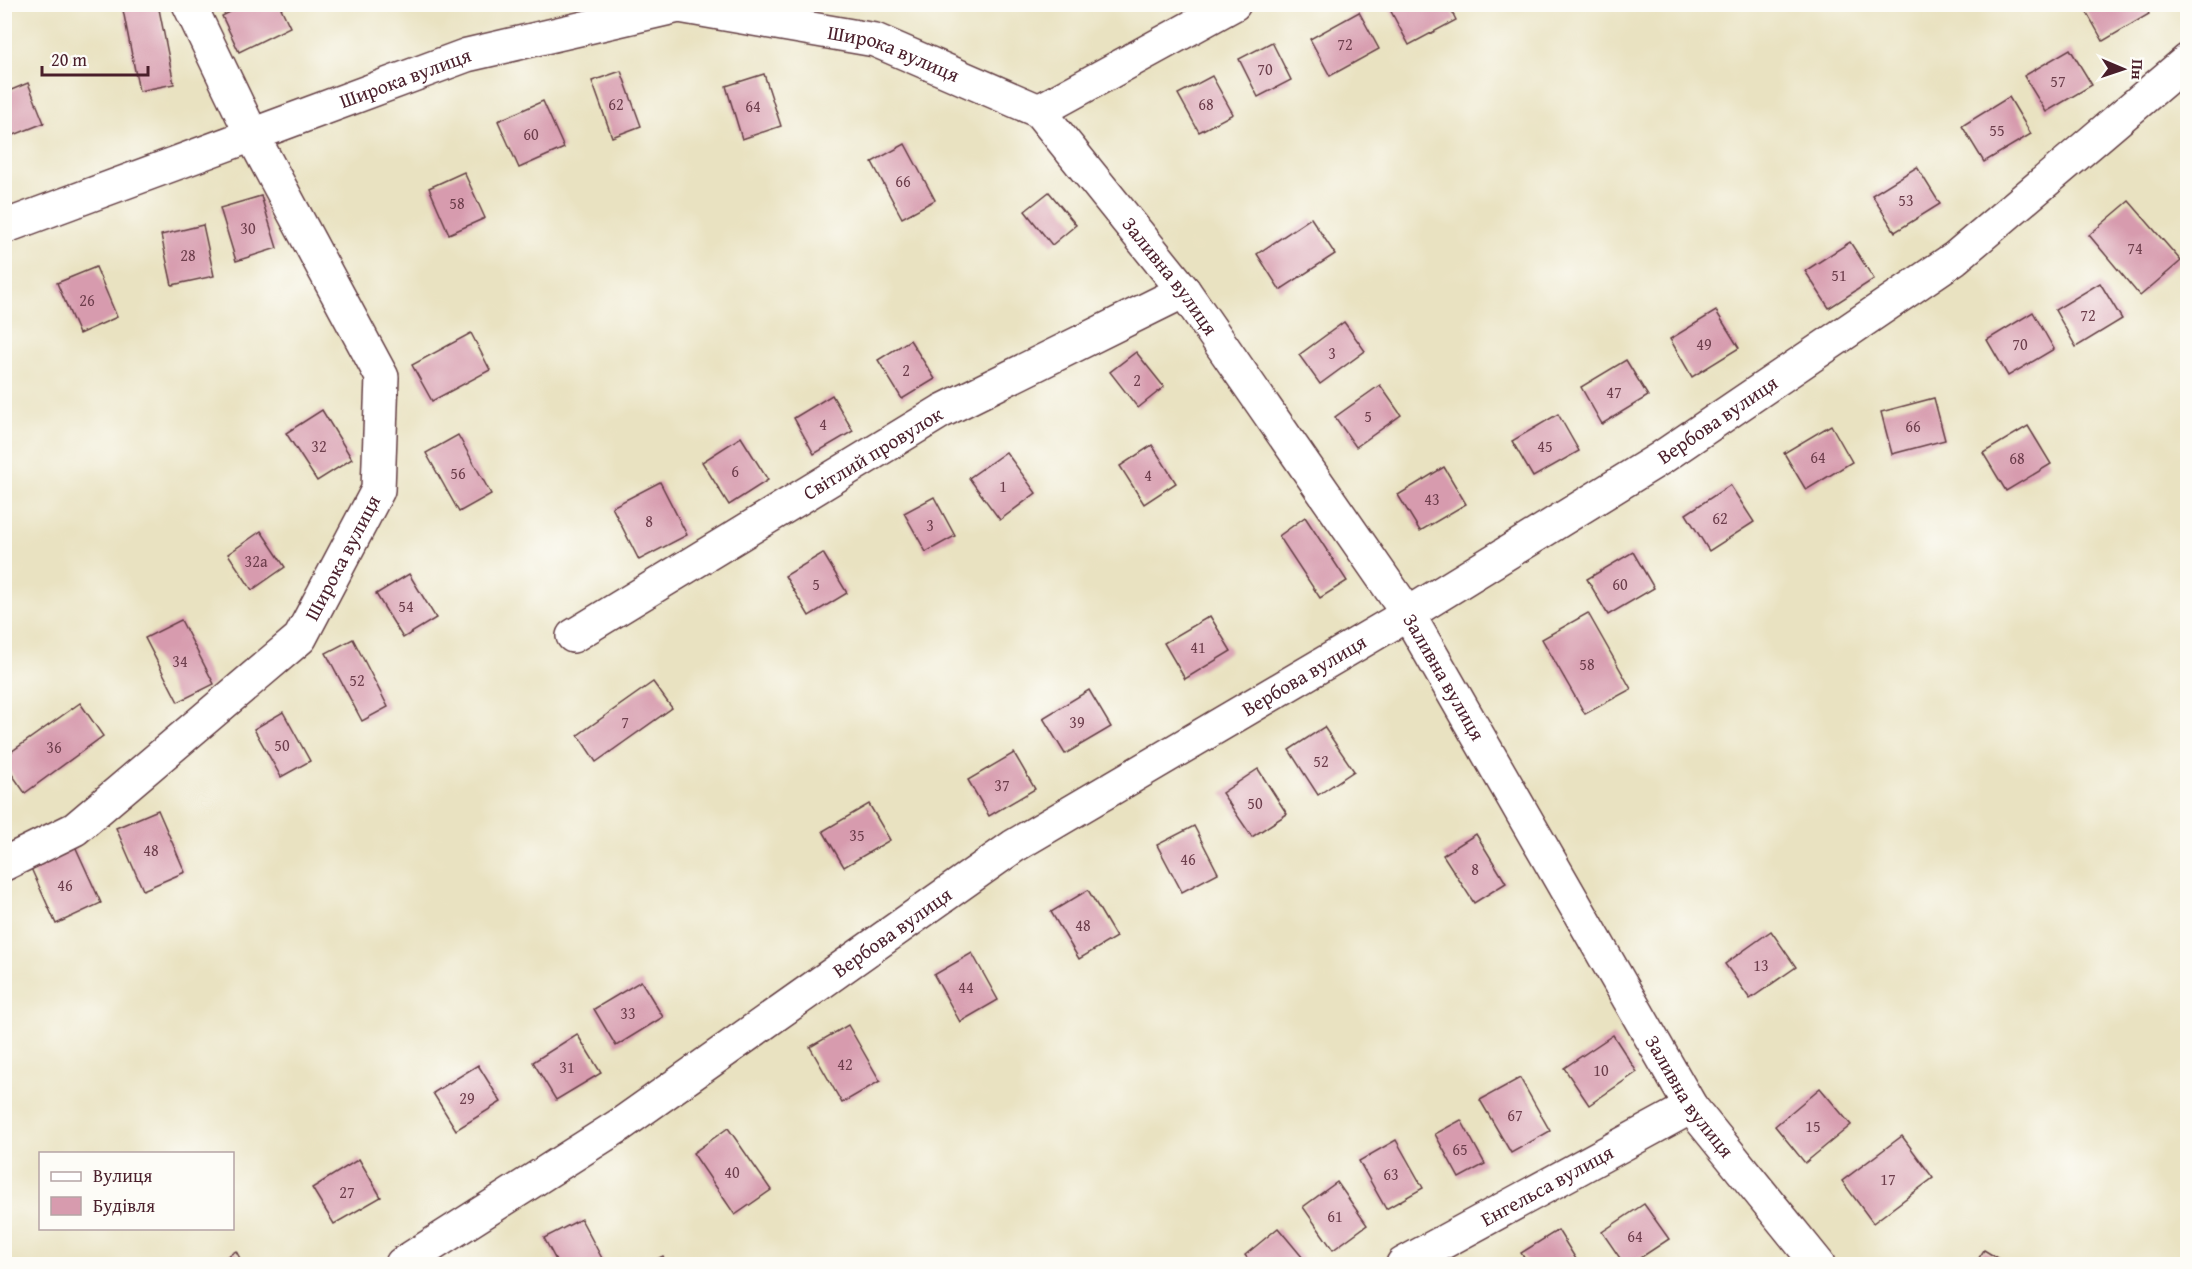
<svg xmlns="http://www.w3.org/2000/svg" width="2192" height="1269" viewBox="0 0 2192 1269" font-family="'Gentium Book Plus',serif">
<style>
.building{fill:#d79bae}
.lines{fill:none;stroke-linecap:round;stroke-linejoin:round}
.minor-casing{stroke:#623c42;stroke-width:36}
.minor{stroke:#fff;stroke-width:33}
.labels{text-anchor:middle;stroke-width:6;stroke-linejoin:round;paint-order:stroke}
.number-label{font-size:16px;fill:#6d3e4c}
.street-label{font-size:20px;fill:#4a1f2b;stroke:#fdfcf7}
</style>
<rect width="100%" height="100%" fill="#fdfcf7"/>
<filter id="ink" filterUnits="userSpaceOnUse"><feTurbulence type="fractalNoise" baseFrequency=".0167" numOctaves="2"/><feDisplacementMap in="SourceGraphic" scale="12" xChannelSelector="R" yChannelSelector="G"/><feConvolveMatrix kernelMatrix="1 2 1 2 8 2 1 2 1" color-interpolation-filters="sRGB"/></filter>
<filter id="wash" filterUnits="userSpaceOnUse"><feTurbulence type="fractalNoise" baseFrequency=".008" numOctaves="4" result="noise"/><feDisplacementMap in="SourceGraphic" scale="24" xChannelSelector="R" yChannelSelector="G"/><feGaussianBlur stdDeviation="1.35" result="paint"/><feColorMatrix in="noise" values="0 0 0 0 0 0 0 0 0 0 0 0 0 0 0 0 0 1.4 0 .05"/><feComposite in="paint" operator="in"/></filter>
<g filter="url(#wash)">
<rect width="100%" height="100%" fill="#e9e2c1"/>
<g id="blocks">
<g class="building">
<polygon points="152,4 158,4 174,84 139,91 123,10"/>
<polygon points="246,4 279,4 290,27 239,52 222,16"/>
<polygon points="1387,4 1448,4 1456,20 1409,45"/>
<polygon points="2082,4 2144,4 2149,14 2103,41"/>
<polygon points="1359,12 1379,49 1330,76 1310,39"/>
<polygon points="1272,42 1291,80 1258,97 1239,59"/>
<polygon points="2070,49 2092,85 2046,112 2024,76"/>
<polygon points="621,71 641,126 612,137 592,81"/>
<polygon points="764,74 781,126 742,139 726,86"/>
<polygon points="1212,76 1233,114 1199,132 1178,94"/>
<polygon points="28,83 44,123 4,139 4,93"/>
<polygon points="2009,97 2031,134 1984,162 1962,126"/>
<polygon points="543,101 564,148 519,168 498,121"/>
<polygon points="905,144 935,200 902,218 872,162"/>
<polygon points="1917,167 1940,204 1895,232 1872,195"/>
<polygon points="464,172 485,218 449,234 429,188"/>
<polygon points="1049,192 1076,225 1052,245 1025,211"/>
<polygon points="261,196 277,248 236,261 220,208"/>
<polygon points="2129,201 2181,261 2140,296 2089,235"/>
<polygon points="1311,218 1335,254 1280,290 1257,254"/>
<polygon points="203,225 214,276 172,285 161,235"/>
<polygon points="1850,242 1874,279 1829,308 1805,271"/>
<polygon points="96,267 117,317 79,334 57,283"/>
<polygon points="2100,283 2122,319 2076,347 2055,310"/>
<polygon points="1716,311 1739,348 1692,377 1670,339"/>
<polygon points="2033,312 2054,349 2008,376 1987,340"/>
<polygon points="1344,322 1365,351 1320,384 1299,355"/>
<polygon points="471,333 490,370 432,401 412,365"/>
<polygon points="910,340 935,379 902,399 878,360"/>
<polygon points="1136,352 1164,387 1138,408 1110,372"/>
<polygon points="1626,360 1648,396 1602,424 1581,387"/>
<polygon points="1380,385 1401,415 1356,447 1335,417"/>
<polygon points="832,395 853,431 814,454 794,418"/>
<polygon points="1934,398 1945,440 1892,454 1881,412"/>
<polygon points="322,410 352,459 317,481 286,433"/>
<polygon points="1558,414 1579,451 1533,477 1512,441"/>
<polygon points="1831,425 1852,462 1806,490 1784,453"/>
<polygon points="2028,426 2051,464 2006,491 1983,453"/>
<polygon points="458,435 491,494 459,512 426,453"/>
<polygon points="741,437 768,480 729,505 702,462"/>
<polygon points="1152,445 1176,483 1144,504 1120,466"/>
<polygon points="1006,452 1036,493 1000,520 969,478"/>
<polygon points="1444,467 1466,504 1420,531 1398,495"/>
<polygon points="660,482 687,535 639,560 612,507"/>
<polygon points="1730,485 1754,522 1709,551 1686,514"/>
<polygon points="934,497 955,536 926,552 904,513"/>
<polygon points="1305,517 1347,581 1320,598 1279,536"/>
<polygon points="261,531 285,567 252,590 228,554"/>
<polygon points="1633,552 1654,588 1608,615 1587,579"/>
<polygon points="823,553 847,593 809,616 785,576"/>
<polygon points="409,574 436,618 403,638 376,594"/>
<polygon points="1588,613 1631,689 1585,714 1542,639"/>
<polygon points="1210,616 1231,651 1185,679 1164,643"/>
<polygon points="181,620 214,684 178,702 145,638"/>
<polygon points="353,639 388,707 362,721 326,653"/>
<polygon points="653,682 672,708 596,762 578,735"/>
<polygon points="1089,690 1111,727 1065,754 1043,718"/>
<polygon points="80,703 103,736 25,793 4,763 4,757"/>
<polygon points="283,712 310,761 281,777 254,729"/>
<polygon points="1324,727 1354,771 1318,795 1289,750"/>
<polygon points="1014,753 1035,789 989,816 968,780"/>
<polygon points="1258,769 1287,814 1252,837 1222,793"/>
<polygon points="869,804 890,840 844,867 823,831"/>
<polygon points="158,810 185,872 143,890 116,828"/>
<polygon points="1194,826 1218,873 1182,892 1157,845"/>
<polygon points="1476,834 1506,883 1474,903 1443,855"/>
<polygon points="75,846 101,903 56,924 30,866"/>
<polygon points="1088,890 1116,937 1079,959 1051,912"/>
<polygon points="1771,931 1796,967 1750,999 1725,964"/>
<polygon points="972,953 998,1000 960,1022 934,975"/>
<polygon points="641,981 663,1017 616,1046 594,1009"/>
<polygon points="848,1025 880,1081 842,1103 810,1047"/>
<polygon points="577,1034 601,1073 556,1100 533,1062"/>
<polygon points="1613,1035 1637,1072 1589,1105 1564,1068"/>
<polygon points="478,1065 501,1102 456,1130 433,1093"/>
<polygon points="1520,1078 1550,1131 1511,1153 1480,1100"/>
<polygon points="1820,1088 1851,1125 1805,1163 1775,1126"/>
<polygon points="1461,1120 1485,1164 1459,1178 1435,1134"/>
<polygon points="728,1128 771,1190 735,1215 693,1153"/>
<polygon points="1902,1136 1933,1178 1873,1223 1842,1181"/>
<polygon points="1396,1140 1423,1188 1386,1209 1359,1161"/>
<polygon points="359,1159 381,1197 334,1224 312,1188"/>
<polygon points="1337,1182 1367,1225 1333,1250 1303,1207"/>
<polygon points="1644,1204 1669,1239 1631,1264 1624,1264 1602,1232"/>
<polygon points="581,1219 605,1264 558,1264 544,1238"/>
<polygon points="1278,1228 1308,1264 1252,1264 1245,1255"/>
<polygon points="1558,1230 1579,1264 1528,1264 1521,1253"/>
<polygon points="1984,1250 2007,1264 1975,1264"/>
<polygon points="236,1251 243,1264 214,1264"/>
<polygon points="663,1256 667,1264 647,1264"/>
</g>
</g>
</g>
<g filter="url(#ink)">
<use href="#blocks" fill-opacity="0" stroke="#623c42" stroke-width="1.5"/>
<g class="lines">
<defs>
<g id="minor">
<polyline points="1039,111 1234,4"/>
<path id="s1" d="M4 227 467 55 679 6 875 40 1039 111 1184 291 1408 614 1691 1107 1818 1264"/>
<path id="s2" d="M573 636 942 411 1184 291"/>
<path id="s3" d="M4 864 75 829 300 638 378 490 382 377 251 133 189 4"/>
<path id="s4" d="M402 1264 620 1125 1014 846 1408 614 1661 458 1955 258 2188 60"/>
<path id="s5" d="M1403 1264 1691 1107"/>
</g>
</defs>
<use href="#minor" class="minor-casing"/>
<use href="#minor" class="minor"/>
</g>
</g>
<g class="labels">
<g class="number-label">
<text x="1345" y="50">72</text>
<text x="1265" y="75">70</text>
<text x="2058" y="87">57</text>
<text x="616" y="110">62</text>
<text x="1206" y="110">68</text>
<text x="753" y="112">64</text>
<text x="1997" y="136">55</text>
<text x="531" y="140">60</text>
<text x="903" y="187">66</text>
<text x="1906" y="206">53</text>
<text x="457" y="209">58</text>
<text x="248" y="234">30</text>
<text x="2135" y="254">74</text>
<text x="188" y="261">28</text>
<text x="1839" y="281">51</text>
<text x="87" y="306">26</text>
<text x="2088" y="321">72</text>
<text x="1704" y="350">49</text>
<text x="2020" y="350">70</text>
<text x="1332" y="359">3</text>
<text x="906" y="376">2</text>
<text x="1137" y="386">2</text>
<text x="1614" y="398">47</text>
<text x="1368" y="422">5</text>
<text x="823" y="430">4</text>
<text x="1913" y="432">66</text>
<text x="319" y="452">32</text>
<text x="1545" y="452">45</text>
<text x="1818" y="463">64</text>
<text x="2017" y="464">68</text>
<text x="735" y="477">6</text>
<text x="458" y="479">56</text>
<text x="1148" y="481">4</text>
<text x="1003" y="492">1</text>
<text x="1432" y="505">43</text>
<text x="1720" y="524">62</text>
<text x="649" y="527">8</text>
<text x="930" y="531">3</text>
<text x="256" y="567">32а</text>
<text x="816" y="590">5</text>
<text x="1620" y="590">60</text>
<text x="406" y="612">54</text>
<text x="1198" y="653">41</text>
<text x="180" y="667">34</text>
<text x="1587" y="670">58</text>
<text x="357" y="686">52</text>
<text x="625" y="728">7</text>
<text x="1077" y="728">39</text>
<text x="282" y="751">50</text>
<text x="54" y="753">36</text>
<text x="1321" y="767">52</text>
<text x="1002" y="791">37</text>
<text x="1255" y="809">50</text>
<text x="857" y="841">35</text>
<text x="151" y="856">48</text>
<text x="1188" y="865">46</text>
<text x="1475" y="875">8</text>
<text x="65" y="891">46</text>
<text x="1083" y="931">48</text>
<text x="1761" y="971">13</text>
<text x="966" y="993">44</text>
<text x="628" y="1019">33</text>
<text x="845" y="1070">42</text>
<text x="567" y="1073">31</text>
<text x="1601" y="1076">10</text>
<text x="467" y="1104">29</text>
<text x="1515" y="1121">67</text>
<text x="1813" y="1132">15</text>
<text x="1460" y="1155">65</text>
<text x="732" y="1178">40</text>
<text x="1391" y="1180">63</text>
<text x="1888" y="1185">17</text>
<text x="347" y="1198">27</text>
<text x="1335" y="1222">61</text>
<text x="1635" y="1242">64</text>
</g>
<g class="street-label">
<text dy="7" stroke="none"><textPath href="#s1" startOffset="932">Широка вулиця</textPath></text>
<text dy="7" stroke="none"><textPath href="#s1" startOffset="428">Широка вулиця</textPath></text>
<text dy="7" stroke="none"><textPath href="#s1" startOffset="1300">Заливна вулиця</textPath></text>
<text dy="7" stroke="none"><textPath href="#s4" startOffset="1564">Вербова вулиця</textPath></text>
<text dy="7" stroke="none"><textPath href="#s2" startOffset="351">Світлий провулок</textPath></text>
<text dy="7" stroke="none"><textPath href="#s3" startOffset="465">Широка вулиця</textPath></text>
<text dy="7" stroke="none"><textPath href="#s4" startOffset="1078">Вербова вулиця</textPath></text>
<text dy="7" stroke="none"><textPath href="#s1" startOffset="1786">Заливна вулиця</textPath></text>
<text dy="7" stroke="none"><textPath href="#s4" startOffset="592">Вербова вулиця</textPath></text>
<text dy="7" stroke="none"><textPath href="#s1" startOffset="2272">Заливна вулиця</textPath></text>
<text dy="7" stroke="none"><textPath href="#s5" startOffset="164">Енгельса вулиця</textPath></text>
</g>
</g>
<rect width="2192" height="1269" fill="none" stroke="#fdfcf7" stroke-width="24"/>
<rect x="39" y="1152" width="195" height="78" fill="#fdfcf7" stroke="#b5a4a5" stroke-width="1.5"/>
<rect x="51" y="1172" width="30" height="9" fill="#ffffff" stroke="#b5a4a5" stroke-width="1.5"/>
<text x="93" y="1182" font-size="18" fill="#4a1f2b">Вулиця</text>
<rect x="51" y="1197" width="30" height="18" fill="#d79bae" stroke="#b5a4a5" stroke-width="1.5"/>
<text x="93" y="1212" font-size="18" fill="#4a1f2b">Будівля</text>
<g transform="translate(2123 69) rotate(92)" stroke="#fdfcf7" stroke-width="4.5" paint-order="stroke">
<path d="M0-4.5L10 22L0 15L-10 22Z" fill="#4a1f2b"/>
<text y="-9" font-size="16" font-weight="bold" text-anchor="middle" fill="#4a1f2b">Пн</text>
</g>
<path d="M42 66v9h106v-9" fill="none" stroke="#4a1f2b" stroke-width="3"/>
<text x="51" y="66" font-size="18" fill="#4a1f2b" stroke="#fdfcf7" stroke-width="4.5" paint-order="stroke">20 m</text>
</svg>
